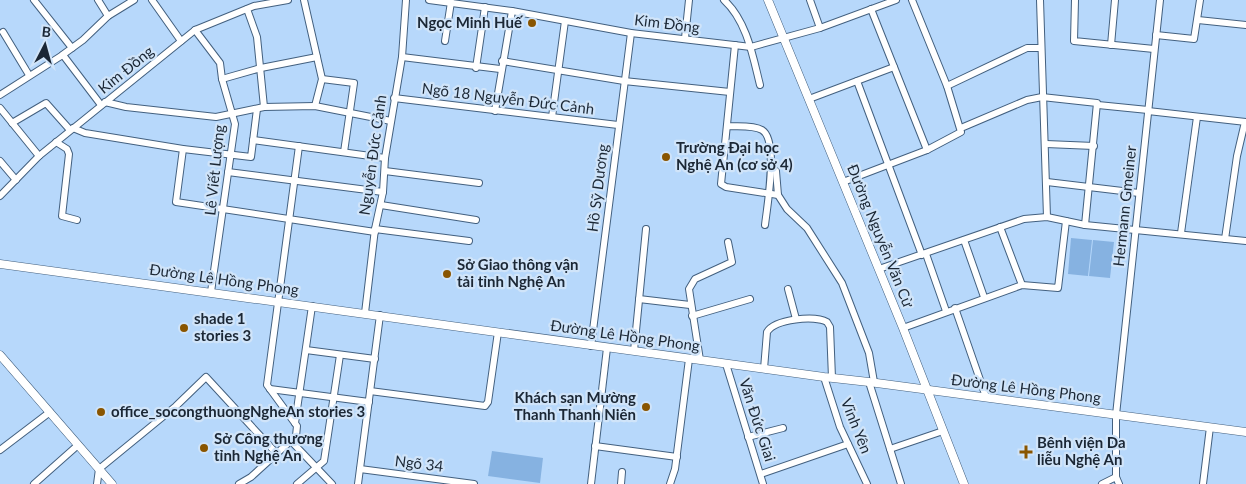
<svg xmlns="http://www.w3.org/2000/svg" width="1246" height="484" viewBox="0 0 1246 484" font-family="Lato,sans-serif">
<style>
.green{fill:#86b2e1}
.lines{fill:none;stroke-linecap:round;stroke-linejoin:round}
.minor-casing{stroke:#43607f;stroke-width:8}
.major-casing{stroke:#43607f;stroke-width:9}
.minor{stroke:#fff;stroke-width:6}
.major{stroke:#fff;stroke-width:8}
.poi-dot{fill:#895500;stroke:#d0e4f9;stroke-width:2}
.labels{text-anchor:middle;stroke-width:4.5;stroke-linejoin:round;paint-order:stroke}
.poi-label{font-size:15px;font-weight:bold;fill:#1b2735;stroke:#d0e4f9;text-anchor:start}
.street-label{font-size:15px;fill:#1b2735;stroke:#d0e4f9}
</style>
<rect width="100%" height="100%" fill="#b7d8fb"/>
<g class="green">
<polygon points="1071,238 1092,240 1088,276 1068,274"/>
<polygon points="1093,240 1114,242 1110,278 1089,276"/>
<polygon points="492,451 543,458 540,483 488,476"/>
</g>
<g class="lines">
<defs>
<g id="minor">
<polyline points="34,0 72,48"/>
<polyline points="98,0 108,16"/>
<polyline points="152,0 181,41"/>
<polyline points="304,0 322,79 315,106"/>
<polyline points="429,0 512,11 631,33 751,47 820,28 896,0"/>
<path d="M724 0C747 21 753 57 760 85"/>
<polyline points="810,0 820,28"/>
<polyline points="1040,0 1047,217"/>
<polyline points="1075,0 1074,41 1154,49"/>
<polyline points="247,9 257,37 264,107"/>
<polyline points="871,9 927,150"/>
<polyline points="1198,20 1246,25"/>
<polyline points="195,30 220,63 222,79 235,124 211,292"/>
<polyline points="3,32 29,75"/>
<polyline points="1156,35 1194,39 1200,0"/>
<polyline points="685,38 689,0"/>
<polyline points="445,41 451,2"/>
<polyline points="735,45 721,184 726,187 778,195 787,209 807,228 842,283 869,353 874,382"/>
<polyline points="1111,45 1115,0"/>
<polyline points="63,55 101,105"/>
<polyline points="402,57 500,69"/>
<polyline points="502,61 624,81 730,92"/>
<polyline points="476,68 485,7"/>
<polyline points="222,79 261,68 317,57"/>
<polyline points="322,79 354,83 344,152"/>
<polyline points="857,81 922,255"/>
<polyline points="947,86 1027,48 1041,48"/>
<polyline points="0,95 61,56 83,40 108,16 134,0"/>
<polyline points="394,98 618,125"/>
<polyline points="809,99 894,67"/>
<polyline points="105,102 126,107 216,117 264,107 315,106 391,121"/>
<polyline points="1098,105 1148,110"/>
<polyline points="0,108 39,156"/>
<polyline points="495,111 512,11"/>
<polyline points="1148,111 1246,122"/>
<polyline points="552,117 565,21"/>
<polyline points="12,123 46,103 70,130"/>
<path d="M727 126C737 127 753 125 762 130 779 140 767 207 765 225"/>
<polyline points="73,128 85,133 183,149 251,157 257,109"/>
<polyline points="961,128 1027,100 1042,97 1097,103 1085,225"/>
<polyline points="253,140 385,158"/>
<polyline points="56,142 67,149 69,154 62,216 77,220"/>
<polyline points="1046,144 1094,146"/>
<polyline points="183,149 176,202 375,232"/>
<polyline points="0,161 16,180"/>
<polyline points="385,171 479,183"/>
<polyline points="776,171 778,195"/>
<polyline points="228,172 383,192"/>
<polyline points="843,182 927,150 961,132 947,86 912,0"/>
<polyline points="1047,182 1139,193"/>
<polyline points="0,196 39,156 195,30 254,6 288,0"/>
<polyline points="381,205 476,220"/>
<polyline points="1000,227 1022,285"/>
<polyline points="375,229 469,241"/>
<polyline points="1181,233 1197,117"/>
<polyline points="1225,239 1237,156 1245,122"/>
<polyline points="964,240 984,297"/>
<polyline points="926,254 946,311"/>
<polyline points="879,269 1024,219 1047,217 1085,225 1246,241"/>
<polyline points="788,289 796,319"/>
<polyline points="639,299 690,305"/>
<polyline points="955,308 986,397"/>
<polyline points="365,313 375,229 383,192 385,158 402,57 406,0"/>
<polyline points="692,316 750,299"/>
<polyline points="903,328 1022,285 1058,288 1066,221"/>
<polyline points="591,346 631,33"/>
<polyline points="306,350 375,359"/>
<polyline points="634,351 646,229"/>
<polyline points="700,360 689,289 695,279 732,262 728,242"/>
<polyline points="726,364 763,484"/>
<path d="M764 369 767 332C775 319 815 315 827 322L830 327 832 378"/>
<polyline points="824,377 840,427 867,484"/>
<polyline points="869,382 901,484"/>
<polyline points="270,389 369,402"/>
<polyline points="370,391 485,406 488,402 498,332"/>
<polyline points="295,423 312,306"/>
<polyline points="748,437 783,428"/>
<polyline points="291,441 332,484"/>
<polyline points="595,446 677,457"/>
<polyline points="890,449 943,431"/>
<polyline points="0,450 50,412"/>
<polyline points="360,469 474,484"/>
<polyline points="761,474 848,444"/>
<polyline points="34,484 78,445"/>
<polyline points="97,484 99,469 176,406 206,377 277,454"/>
<polyline points="239,484 251,477 296,436 297,426 267,385 299,146"/>
<polyline points="297,484 324,461 340,355"/>
<polyline points="358,484 380,315"/>
<polyline points="591,484 607,348"/>
<polyline points="621,484 622,472"/>
<polyline points="670,484 675,469 689,359"/>
<polyline points="1102,484 1116,477"/>
<polyline points="1119,484 1116,477 1116,415 1160,0"/>
<polyline points="1203,484 1210,427"/>
</g>
<g id="major">
<polyline points="768,0 903,328 964,484"/>
<polyline points="0,264 824,377 869,382 1246,432"/>
<polyline points="0,355 112,484"/>
</g>
</defs>
<use href="#minor" class="minor-casing"/>
<use href="#major" class="major-casing"/>
<use href="#minor" class="minor"/>
<use href="#major" class="major"/>
</g>
<g class="poi-dot">
<circle cx="532" cy="23" r="5"/>
<circle cx="666" cy="157" r="5"/>
<circle cx="447" cy="274" r="5"/>
<circle cx="184" cy="328" r="5"/>
<circle cx="646" cy="407" r="5"/>
<circle cx="101" cy="412" r="5"/>
<circle cx="204" cy="448" r="5"/>
<path d="M1023.5 444.5h5v5h5v5h-5v5h-5v-5h-5v-5h5z"/>
</g>
<g class="labels">
<g class="poi-label">
<text x="522" y="28" text-anchor="end">Ngọc Minh Huế</text>
<text x="676" y="153">Trường Đại học<tspan x="676" dy="17">Nghệ An (cơ sở 4)</tspan></text>
<text x="457" y="270">Sở Giao thông vận<tspan x="457" dy="17">tải tỉnh Nghệ An</tspan></text>
<text x="194" y="324">shade 1<tspan x="194" dy="17">stories 3</tspan></text>
<text x="636" y="403" text-anchor="end">Khách sạn Mường<tspan x="636" dy="17">Thanh Thanh Niên</tspan></text>
<text x="111" y="417">office_socongthuongNgheAn stories 3</text>
<text x="214" y="444">Sở Công thương<tspan x="214" dy="17">tỉnh Nghệ An</tspan></text>
<text x="1037" y="448">Bệnh viện Da<tspan x="1037" dy="17">liễu Nghệ An</tspan></text>
</g>
<g class="street-label">
<text transform="translate(667 24) rotate(7)" y="5">Kim Đồng</text>
<text transform="translate(126 70) rotate(-39)" y="5">Kim Đồng</text>
<text transform="translate(508 99) rotate(7)" y="5">Ngõ 18 Nguyễn Đức Cảnh</text>
<text transform="translate(373 155) rotate(-82)" y="5">Nguyễn Đức Cảnh</text>
<text transform="translate(215 170) rotate(-84)" y="5">Lê Viết Lượng</text>
<text transform="translate(598 188) rotate(-83)" y="5">Hồ Sỹ Dương</text>
<text transform="translate(1125 206) rotate(-84)" y="5">Hermann Gmeiner</text>
<text transform="translate(880 236) rotate(68)" y="5">Đường Nguyễn Văn Cừ</text>
<text transform="translate(224 280) rotate(8)" y="5">Đường Lê Hồng Phong</text>
<text transform="translate(625 336) rotate(8)" y="5">Đường Lê Hồng Phong</text>
<text transform="translate(1026 389) rotate(7)" y="5">Đường Lê Hồng Phong</text>
<text transform="translate(757 420) rotate(72)" y="5">Văn Đức Giai</text>
<text transform="translate(856 426) rotate(68)" y="5">Vĩnh Yên</text>
<text transform="translate(419 464) rotate(7)" y="5">Ngõ 34</text>
</g>
</g>
<g transform="translate(45 45) rotate(6)" stroke="#d0e4f9" stroke-width="4" paint-order="stroke">
<path d="M0-4L9 19L0 12L-9 19Z" fill="#1b2735"/>
<text y="-8" font-size="14" font-weight="bold" text-anchor="middle" fill="#1b2735">B</text>
</g>
</svg>
